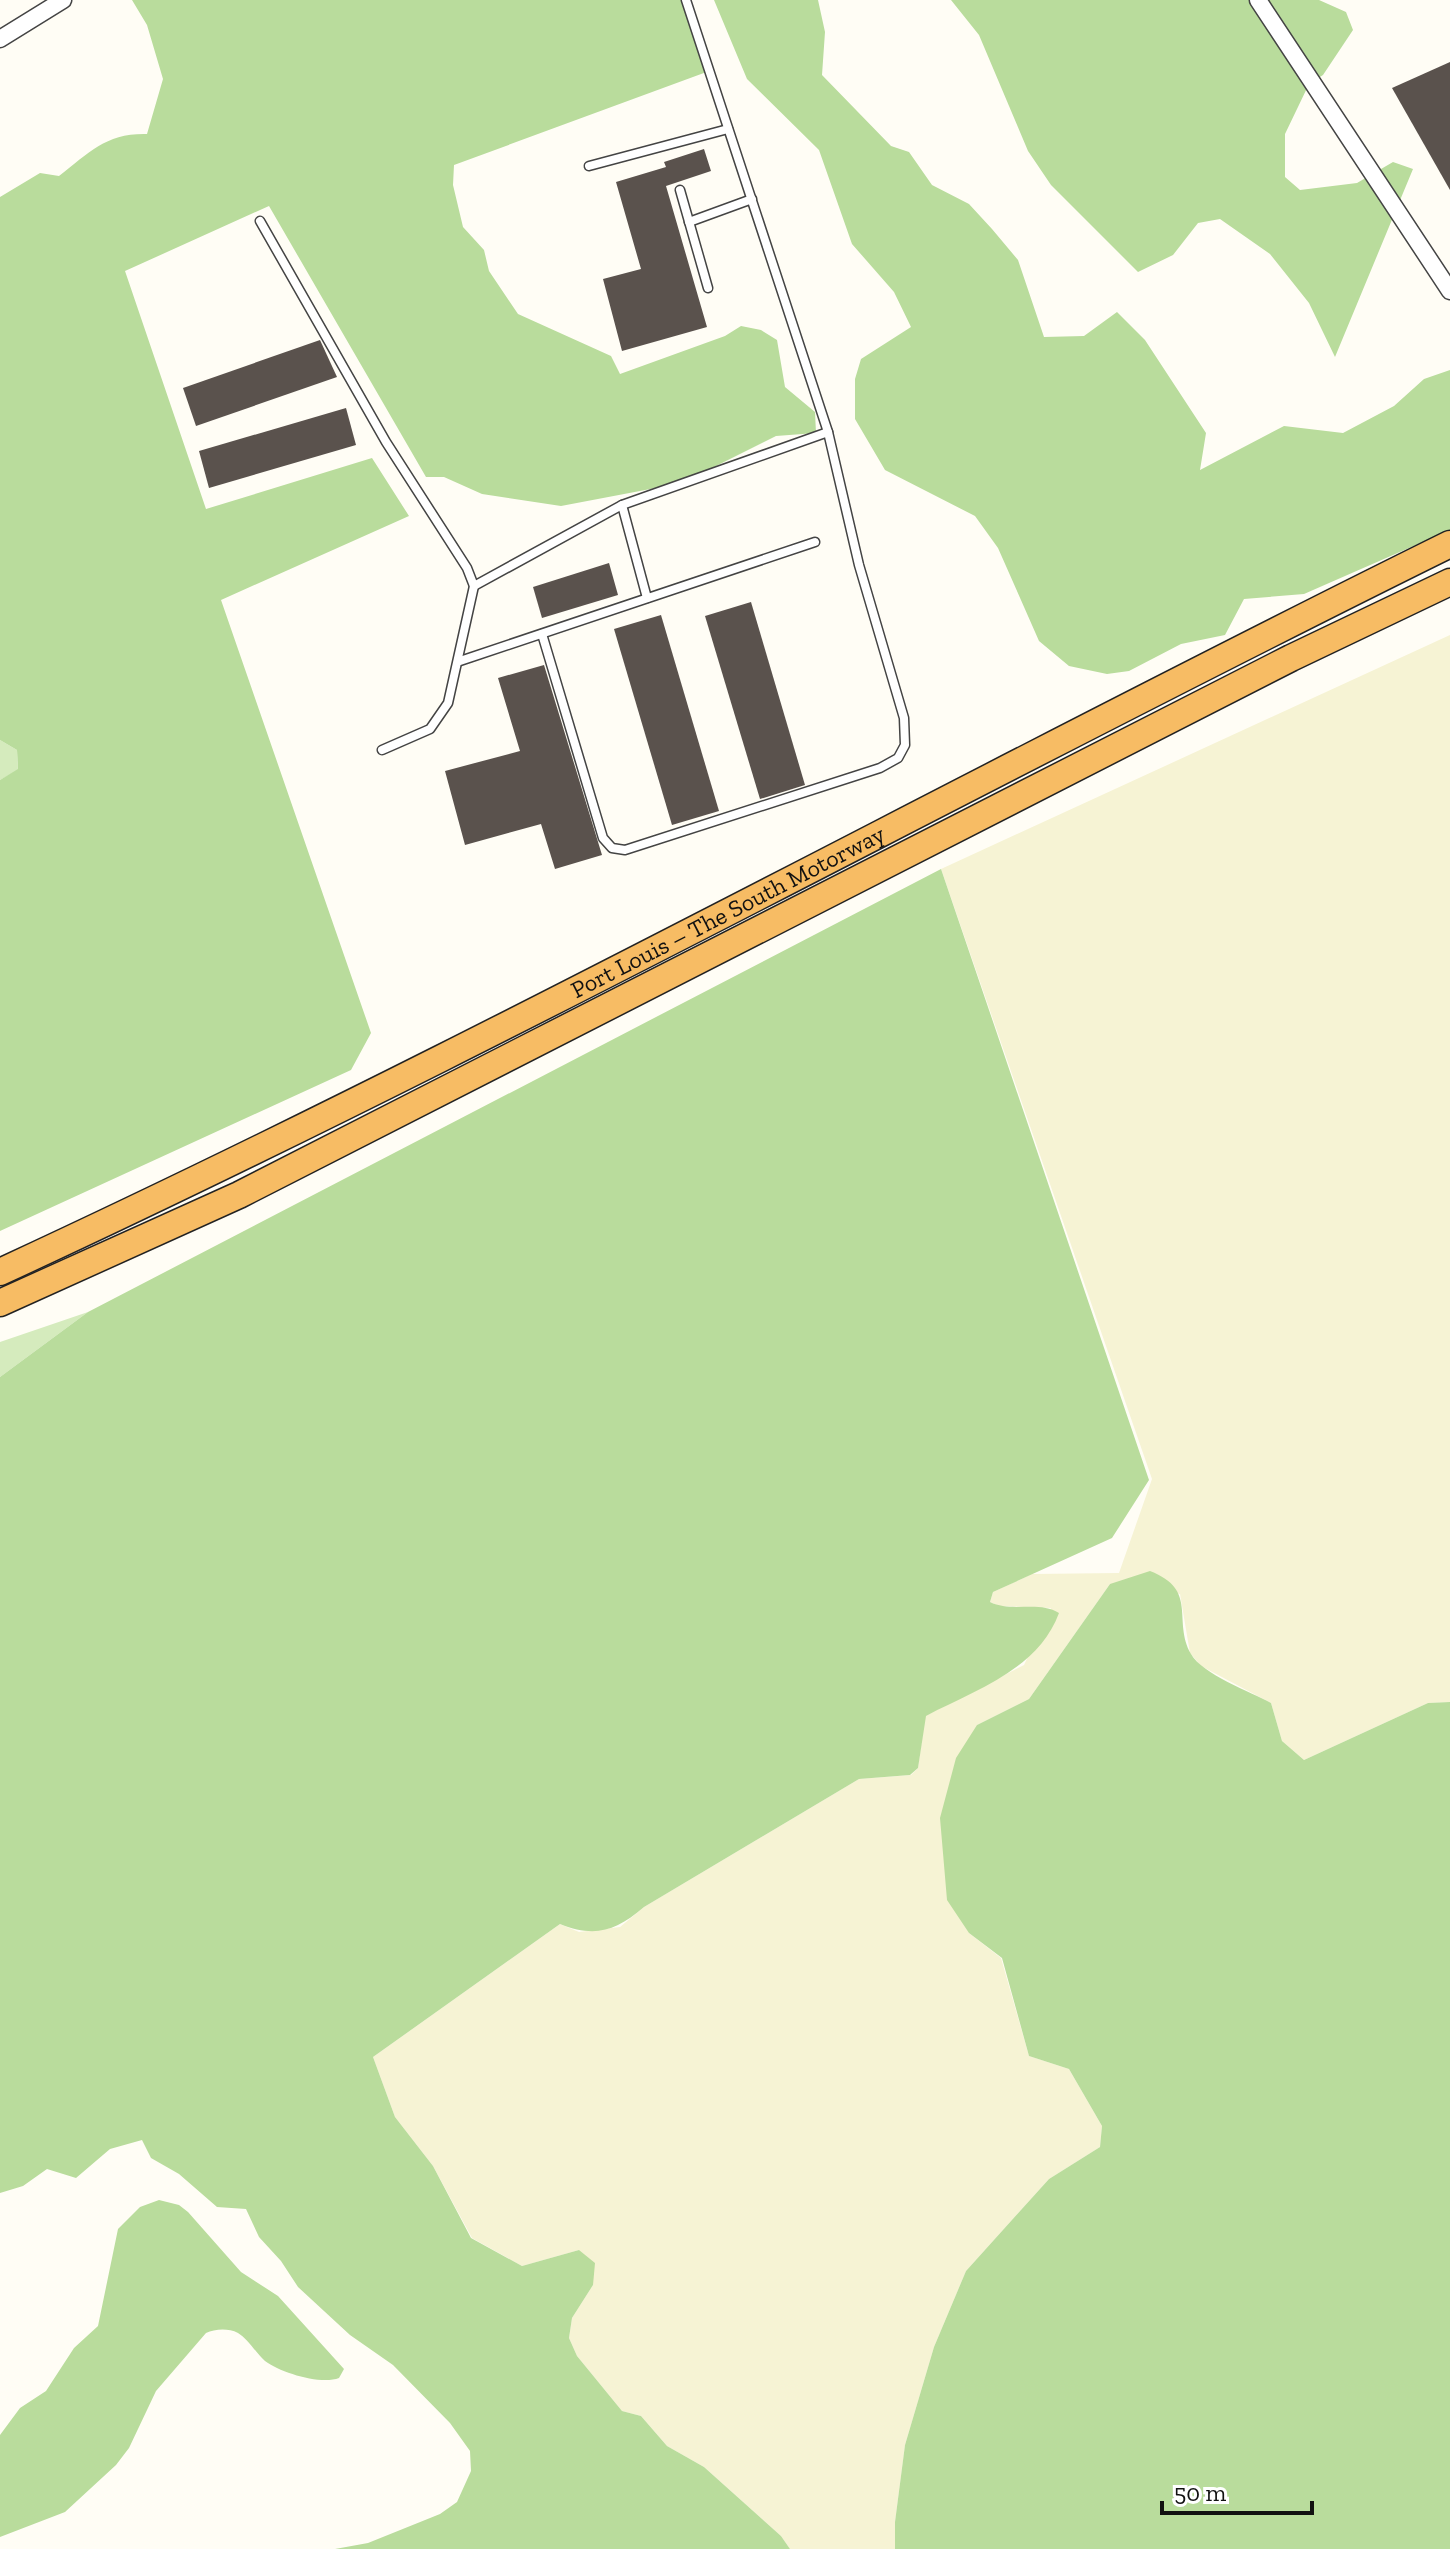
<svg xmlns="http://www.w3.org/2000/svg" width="1450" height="2549" viewBox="0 0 1450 2549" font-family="'Zilla Slab',serif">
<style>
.farmland{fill:#f6f3d4}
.green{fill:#d5ebbd}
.forest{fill:#b9dc9c}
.building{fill:#5a524d}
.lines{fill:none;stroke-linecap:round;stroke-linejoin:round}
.service-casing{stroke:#444;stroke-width:11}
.minor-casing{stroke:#444;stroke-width:19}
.trunk-casing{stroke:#222;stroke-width:29}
.service{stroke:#fff;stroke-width:8}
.minor{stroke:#fff;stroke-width:16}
.trunk{stroke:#f7bc64;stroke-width:26}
.labels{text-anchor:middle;stroke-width:8;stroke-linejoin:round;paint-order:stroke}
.street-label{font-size:24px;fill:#111;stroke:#fff}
</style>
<rect width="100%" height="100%" fill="#fffdf5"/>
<polygon class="farmland" points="1450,635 1450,1702 1428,1703 1304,1760 1282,1741 1271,1703 1201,1666 1190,1653 1180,1594 1110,1584 1029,1699 977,1725 969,1933 1001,1958 1029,2056 1069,2069 1102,2126 1100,2147 1049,2179 966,2271 934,2347 905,2445 895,2522 895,2549 790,2549 781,2536 704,2467 667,2446 641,2416 622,2411 577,2356 569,2338 572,2318 593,2285 579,2250 522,2266 472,2238 433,2166 395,2117 373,2057 560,1924 579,1932 620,1927 644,1907 859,1779 911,1775 918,1768 925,1716 1024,1665 1051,1608 999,1606 990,1602 993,1592 1032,1574 1119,1573 1152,1479 941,869"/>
<g class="green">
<polygon points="0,740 17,750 18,770 0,780"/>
<polygon points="88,1312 0,1377 0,1342"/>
</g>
<g class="forest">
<path d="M132 0H681L712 70 454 165 453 185 463 227 484 250 489 271 518 314 611 356 620 374 725 336 741 326 761 330 777 340 785 387 815 412 816 433 776 436 682 483 561 506 482 494 444 477H426L269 206 125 271 206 509 372 458 409 516 221 600 371 1033 351 1070 0 1231V780L18 769 17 750 0 740V197L40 173 59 176C90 152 106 133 147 134L163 79 147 25Z"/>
<polygon points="714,0 818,0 825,32 822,75 891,146 909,152 932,185 969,204 992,229 1018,260 1044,337 1084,336 1117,312 1145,340 1206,433 1200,470 1284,426 1343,433 1394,406 1424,379 1450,370 1450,530 1304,594 1244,599 1225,635 1181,644 1129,671 1107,674 1069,666 1039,641 998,548 975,516 885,470 855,419 855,379 861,359 911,327 894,292 852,244 819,150 747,79"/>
<polygon points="951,0 1319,0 1346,12 1353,30 1323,75 1309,84 1285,134 1285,177 1300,190 1357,183 1393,162 1413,169 1335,357 1309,303 1270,254 1220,219 1198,223 1173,255 1138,272 1051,185 1028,151 979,35"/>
<path d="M941 869 1149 1480 1112 1538 993 1592 990 1602C1012 1613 1039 1600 1059 1613 1038 1670 975 1690 926 1716L918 1768 910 1775 859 1779 644 1907C616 1931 595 1938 560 1924L373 2057 395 2117 433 2166 471 2238 522 2266 579 2250 595 2263 593 2285 572 2318 569 2338 577 2356 622 2411 641 2416 667 2446 704 2467 781 2536 790 2549H335L368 2543 440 2514 457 2502 471 2471 470 2451 450 2423 393 2365 350 2335 298 2287 281 2261 259 2237 246 2209 217 2207 179 2174 151 2158 142 2140 110 2149 76 2178 47 2169 23 2186 0 2193V1377L88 1312Z"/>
<path d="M1150 1571C1199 1590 1172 1620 1191 1654 1202 1674 1251 1692 1271 1703L1282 1741 1304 1760 1428 1703 1450 1702V2549H895V2522L905 2445 934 2347 966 2271 1049 2179 1100 2147 1102 2126 1069 2069 1029 2056 1002 1958 969 1933 947 1900 940 1818 956 1758 977 1725 1029 1699 1110 1584Z"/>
<path d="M159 2200 179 2205 188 2212 241 2272 278 2296 344 2369 339 2378C321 2385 281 2373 265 2361 256 2353 248 2339 238 2333 228 2328 215 2329 206 2333L156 2391 129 2448 116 2465 65 2512 0 2537V2435L20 2408 46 2391 74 2348 98 2326 118 2229 140 2207Z"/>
</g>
<g class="building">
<polygon points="1450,62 1450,190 1392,88"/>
<polygon points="704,149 711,171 666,186 707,327 622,351 603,279 641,269 616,182 666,167 664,162"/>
<polygon points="320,340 337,377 196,426 183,388"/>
<polygon points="346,408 356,445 209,488 199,451"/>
<polygon points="609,563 618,595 542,618 533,587"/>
<polygon points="751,602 805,785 760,799 705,616"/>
<polygon points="661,615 719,811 672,825 614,629"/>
<polygon points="544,665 602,855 555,869 541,824 465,845 445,771 520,751 498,678"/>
</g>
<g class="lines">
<defs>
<g id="service">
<polyline points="589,166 728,129"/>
<polyline points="680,190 708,288"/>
<polyline points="260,221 386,442 467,568 474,586 448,703 430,729 382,750"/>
<polyline points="689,222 752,199"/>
<polyline points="622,505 647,598"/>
<polyline points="474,586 622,505 828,432"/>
<polyline points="542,634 603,838 612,848 625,850 880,768 898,758 905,745 904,718 859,565 828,432 686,0"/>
<polyline points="460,661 815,542"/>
</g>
<g id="minor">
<polyline points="1258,0 1450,291"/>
<polyline points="0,39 63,0"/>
</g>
<g id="trunk">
<path id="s1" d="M0 1272C491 1045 965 783 1450 544"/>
<polyline points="0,1303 239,1195 1291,658 1450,582"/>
</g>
</defs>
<use href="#service" class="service-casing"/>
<use href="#minor" class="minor-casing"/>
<use href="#trunk" class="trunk-casing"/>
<use href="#service" class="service"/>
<use href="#minor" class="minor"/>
<use href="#trunk" class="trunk"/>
</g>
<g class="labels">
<g class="street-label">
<text dy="8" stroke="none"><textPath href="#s1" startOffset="812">Port Louis – The South Motorway</textPath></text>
</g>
</g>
<path d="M1162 2501v12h150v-12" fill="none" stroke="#111111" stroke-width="4"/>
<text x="1174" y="2501" font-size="24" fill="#111111" stroke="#ffffff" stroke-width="6" paint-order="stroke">50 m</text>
</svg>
